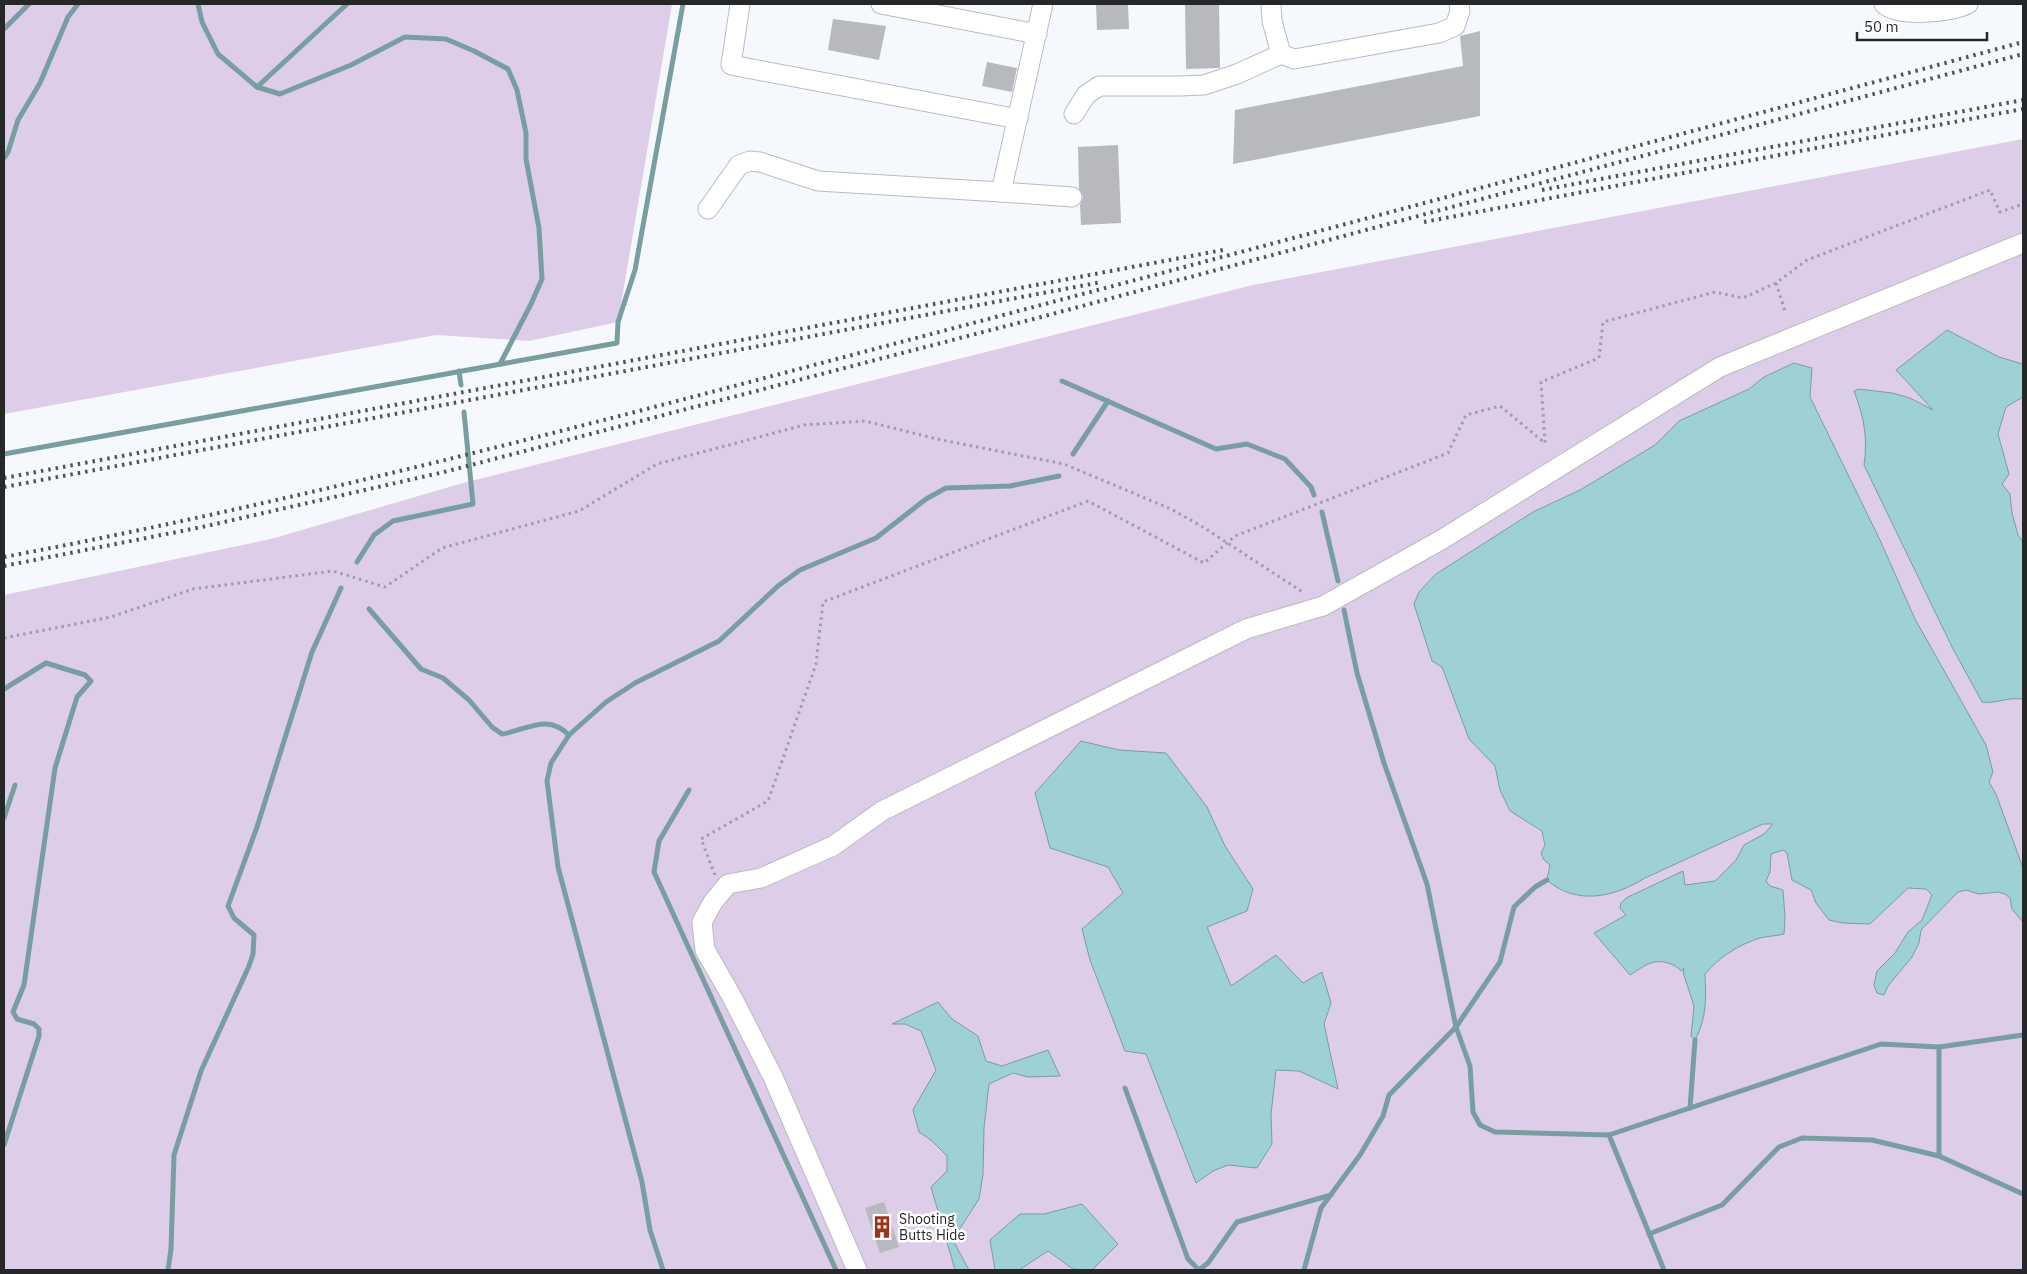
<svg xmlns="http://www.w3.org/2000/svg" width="2027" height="1274" viewBox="0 0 2027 1274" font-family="'IBM Plex Sans',sans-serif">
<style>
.green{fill:#ddcde8}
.water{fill:#9dd1d5;stroke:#799ea1}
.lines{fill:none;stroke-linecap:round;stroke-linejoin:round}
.stream{stroke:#799ea1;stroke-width:5}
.building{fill:#b8b9be}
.minor-casing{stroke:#b8bbc0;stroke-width:21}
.path{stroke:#9da0a3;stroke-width:3;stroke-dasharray:2.5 4;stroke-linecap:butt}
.minor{stroke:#fff;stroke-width:19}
.rail{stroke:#535457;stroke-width:4;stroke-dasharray:2.5 5;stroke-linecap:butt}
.labels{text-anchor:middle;stroke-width:5;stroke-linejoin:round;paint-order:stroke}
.poi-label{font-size:14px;fill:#262729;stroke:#fff;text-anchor:start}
</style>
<rect width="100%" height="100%" fill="#f5f9fe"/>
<g class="green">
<polygon points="4,4 672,4 618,322 529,341 436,335 4,414"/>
<polygon points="2023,139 2023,1270 4,1270 4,595 271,539 463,483 1253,285"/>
</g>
<g class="water">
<path d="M1947 330 1999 357 2023 364V397L2006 407 1998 434 2009 474 2002 484 2010 494 2012 513 2018 535 2023 542V697L2021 699C2007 697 1996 704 1982 702L1953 649 1864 465C1868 438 1864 417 1854 391L1859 389 1892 393 1910 398 1933 410 1896 370Z"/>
<path d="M1794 363 1812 368 1810 397 1880 540 1915 619 1986 745 1993 772 1989 782 1996 794 2023 868V922L2012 909 2010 898 2005 894 1998 892 1979 894 1966 890 1958 892 1921 930 1919 943 1912 957 1888 986 1884 995 1877 993 1874 985 1877 971 1895 953 1908 932 1922 920 1932 895 1926 889 1908 888 1870 924 1843 923 1829 920 1816 903 1811 890 1792 880 1787 853 1783 850 1771 854 1770 872 1766 881 1770 886 1783 890 1785 917 1784 934C1776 936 1768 936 1760 938 1740 944 1719 957 1705 974 1706 998 1707 1018 1695 1040L1691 1036 1694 1006 1683 972 1684 968 1681 971C1676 964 1660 959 1651 963 1644 965 1637 971 1630 975L1594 933 1626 915 1620 908 1621 903 1626 898 1683 871 1685 885 1715 881 1736 860 1744 845 1764 834 1773 824H1763L1645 878C1615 897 1576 906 1547 880L1550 865 1544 860 1541 853 1545 845 1542 831 1510 811 1500 790 1495 766 1469 739 1442 667 1432 661 1414 604 1419 592 1436 574 1533 512 1580 490 1655 445 1679 421 1749 389 1764 377Z"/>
<polygon points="1081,741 1119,750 1166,753 1207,807 1225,846 1253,889 1247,911 1207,927 1231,986 1276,955 1303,983 1322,972 1331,1003 1324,1024 1338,1089 1299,1071 1276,1070 1271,1114 1272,1144 1257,1168 1228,1165 1213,1171 1196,1183 1146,1054 1125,1051 1090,960 1082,929 1123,893 1108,867 1050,848 1035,793"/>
<polygon points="938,1002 952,1019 978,1036 986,1061 1002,1066 1048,1050 1060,1076 1028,1077 1013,1073 989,1084 984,1128 983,1174 979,1199 959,1230 954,1242 969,1270 955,1270 931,1187 947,1171 947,1156 931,1140 919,1132 913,1110 936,1070 921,1031 905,1024 892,1024"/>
<polygon points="1082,1204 1118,1244 1092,1270 1073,1269 1048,1251 1019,1270 995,1270 990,1240 1020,1214 1044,1214"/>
</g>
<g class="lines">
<g class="stream">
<polyline points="198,4 202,22 218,54 257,87 280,94 351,65 405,37 446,39 474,51 508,69 517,90 526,133 526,159 539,228 542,279 531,304 500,364"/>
<polyline points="4,29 29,4"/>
<polyline points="257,87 347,4"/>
<polyline points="4,158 8,152 18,120 40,83 68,17 78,4"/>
<polyline points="459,371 461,385"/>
<polyline points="1062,381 1216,449 1247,444 1285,459 1311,487 1314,495"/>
<polyline points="4,454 617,343 618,322 635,270 683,4"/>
<polyline points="1073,454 1108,401"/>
<polyline points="1322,512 1338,581"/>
<polyline points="357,562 374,535 393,521 473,504 464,412"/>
<path d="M369 609 421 669 443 678 469 700 492 727 502 734C527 730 547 713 569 735"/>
<polyline points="1344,610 1357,673 1384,763 1427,884 1456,1027 1470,1066 1473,1112 1480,1125 1495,1132 1609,1135 1664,1270"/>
<polyline points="4,689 46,663 85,675 91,681 77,697 55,768 24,985 13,1012 17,1019 34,1024 39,1029 39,1036 4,1145"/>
<polyline points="689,790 659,841 654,872 836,1270"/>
<polyline points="4,818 15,785"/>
<polyline points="1125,1088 1188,1259 1199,1270"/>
<polyline points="1690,1108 1695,1040"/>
<polyline points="1609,1135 1881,1044 1939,1047 2023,1035"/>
<polyline points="1939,1156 1939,1047"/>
<polyline points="1649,1234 1722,1205 1779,1147 1802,1138 1872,1140 1939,1156 2023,1194"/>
<polyline points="168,1270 171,1249 174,1155 201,1071 249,966 253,954 254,935 234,918 228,906 257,827 312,652 341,588"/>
<polyline points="663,1270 650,1230 642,1182 558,867 547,781 551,763 569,735 606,702 635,683 719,641 778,586 800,570 876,538 926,499 946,488 1010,486 1059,476"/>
<polyline points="1199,1270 1208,1263 1237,1222 1331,1195"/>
<polyline points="1304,1270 1321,1208 1360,1155 1383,1116 1389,1095 1456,1027 1500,962 1514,907 1535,887 1547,880"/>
</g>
</g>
<g class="building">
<polygon points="1096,4 1128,4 1129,29 1097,30"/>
<polygon points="1185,4 1219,4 1220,68 1186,69"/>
<polygon points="833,19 886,26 879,60 828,50"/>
<polygon points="1480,31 1480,116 1233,164 1235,110 1463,66 1460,36"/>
<polygon points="987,62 1017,68 1012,92 982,86"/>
<polygon points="1118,145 1121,223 1081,225 1080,205 1083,197 1079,189 1078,147"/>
<polygon points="884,1202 899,1247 880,1253 865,1208"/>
</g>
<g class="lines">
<defs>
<g id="minor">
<polyline points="740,4 731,65 1018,119"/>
<polyline points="881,4 1037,34"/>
<polyline points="1043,4 1001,192 1072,197"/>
<polyline points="1271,4 1272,21 1281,54 1294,59 1439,33 1455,26 1460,11 1459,4"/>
<path d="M1884 4C1899 18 1951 12 1968 4"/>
<polyline points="1074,114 1086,95 1099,86 1179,86 1204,85 1237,74 1281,54"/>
<polyline points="708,209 739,165 750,161 760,162 818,181 1001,192"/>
<polyline points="857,1270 773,1077 732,997 705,950 702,922 713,902 728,884 761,878 833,846 882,811 1246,629 1323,606 1441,540 1720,367 2023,243"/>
</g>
</defs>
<use href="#minor" class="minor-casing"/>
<g class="path">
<polyline points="1776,283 1785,311"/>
<polyline points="4,638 111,617 193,589 333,571 385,587 442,548 579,511 657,464 804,425 865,421 937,439 1064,464 1171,509 1203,527 1304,593"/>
<polyline points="715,875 701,839 768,801 816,664 823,602 1088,501 1204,563 1235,536 1448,453 1466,415 1500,406 1545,443 1541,382 1599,358 1603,322 1715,292 1743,298 1776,283 1807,260 1990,190 2000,212 2023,204"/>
</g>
<use href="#minor" class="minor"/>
<g class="rail">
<polyline points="1542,190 2023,100"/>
<polyline points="1424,222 2023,109"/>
<polyline points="4,478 1223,250"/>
<polyline points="4,487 1102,282"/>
<path d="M4 557C313 499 617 417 920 337 1288 240 1656 141 2023 42"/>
<polyline points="4,566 202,527 444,472 1041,317 2023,54"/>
</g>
</g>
<defs>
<symbol id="building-bare" viewBox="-9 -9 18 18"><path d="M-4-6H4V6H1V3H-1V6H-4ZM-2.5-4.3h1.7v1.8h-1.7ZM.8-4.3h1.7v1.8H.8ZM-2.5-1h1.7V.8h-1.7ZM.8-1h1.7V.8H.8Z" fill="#9c331d" stroke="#fff" stroke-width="2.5" paint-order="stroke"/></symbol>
</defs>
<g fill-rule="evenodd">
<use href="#building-bare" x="866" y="1211" width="32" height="32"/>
</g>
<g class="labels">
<g class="poi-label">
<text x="899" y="1224">Shooting<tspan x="899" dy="16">Butts Hide</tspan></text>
</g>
</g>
<rect width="2027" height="1274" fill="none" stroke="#262729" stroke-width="10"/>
<path d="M1857 32v8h130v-8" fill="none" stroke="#262729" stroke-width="2.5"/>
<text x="1864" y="32" font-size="15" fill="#262729" stroke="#ffffff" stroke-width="4" paint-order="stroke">50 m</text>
</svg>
